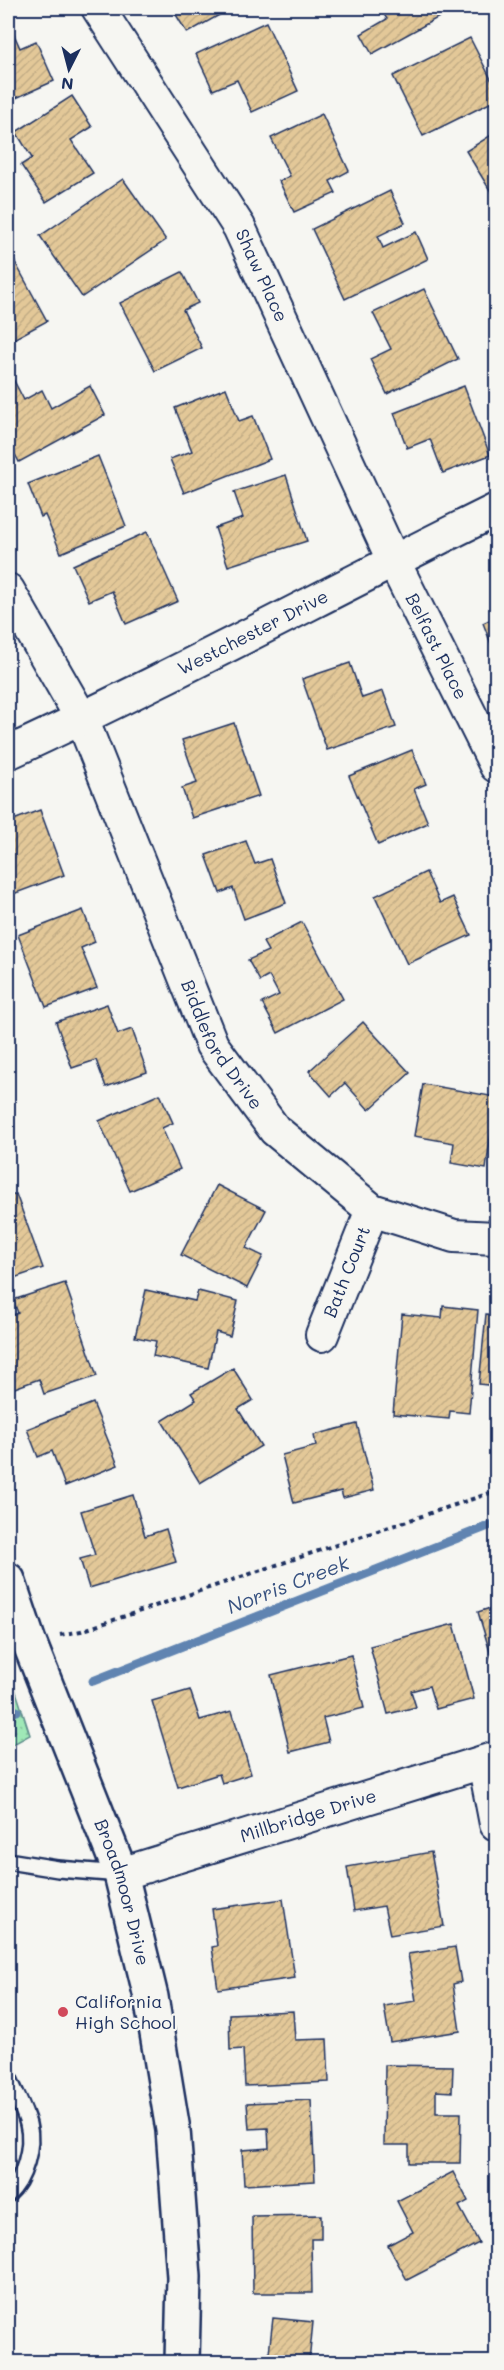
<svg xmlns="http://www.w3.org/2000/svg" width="504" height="2370" viewBox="0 0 504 2370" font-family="Mali,sans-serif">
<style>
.grass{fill:url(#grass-dots);stroke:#5d8c8a;stroke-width:1.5}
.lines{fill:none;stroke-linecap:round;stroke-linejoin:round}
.stream{stroke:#6084b1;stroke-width:9}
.building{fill:url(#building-hatch);stroke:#1b2f5e;stroke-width:1.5}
.service-casing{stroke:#1b2f5e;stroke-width:20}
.minor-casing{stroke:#1b2f5e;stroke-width:36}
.tertiary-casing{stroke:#1b2f5e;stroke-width:38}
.path{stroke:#1b2f5e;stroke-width:4;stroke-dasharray:4.5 4.5;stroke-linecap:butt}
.service{stroke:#f6f6f2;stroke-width:15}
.minor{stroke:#f6f6f2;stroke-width:32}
.tertiary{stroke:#f6f6f2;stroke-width:33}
.poi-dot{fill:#d1495b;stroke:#f6f6f2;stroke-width:2}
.labels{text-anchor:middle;stroke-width:4.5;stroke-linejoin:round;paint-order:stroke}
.street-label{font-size:18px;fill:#1b2f5e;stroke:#f6f6f2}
.poi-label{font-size:18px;fill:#1b2f5e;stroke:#f6f6f2;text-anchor:start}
.water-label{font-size:20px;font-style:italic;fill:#385281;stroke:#f6f6f2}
</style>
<defs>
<pattern id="grass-dots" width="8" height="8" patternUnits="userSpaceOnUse" patternTransform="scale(1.5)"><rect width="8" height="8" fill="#9fe8b7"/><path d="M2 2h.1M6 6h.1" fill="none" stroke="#88c7a0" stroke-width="1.8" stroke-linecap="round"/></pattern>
<pattern id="building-hatch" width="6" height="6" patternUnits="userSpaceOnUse" patternTransform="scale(1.5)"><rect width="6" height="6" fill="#e3c898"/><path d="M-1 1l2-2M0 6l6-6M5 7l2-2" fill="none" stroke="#c2ac85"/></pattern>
</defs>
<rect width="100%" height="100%" fill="#f6f6f2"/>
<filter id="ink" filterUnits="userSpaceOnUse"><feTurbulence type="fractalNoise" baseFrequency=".0167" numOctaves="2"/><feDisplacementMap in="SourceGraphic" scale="12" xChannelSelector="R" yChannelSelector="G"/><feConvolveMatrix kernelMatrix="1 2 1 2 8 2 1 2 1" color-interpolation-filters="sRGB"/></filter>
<g filter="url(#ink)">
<polygon class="grass" points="8,1667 30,1735 8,1747"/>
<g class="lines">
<g class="stream">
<polyline points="93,1681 496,1523"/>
<polyline points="8,1714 17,1711"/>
</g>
</g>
<g class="building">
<polygon points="172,8 232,8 187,33"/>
<polygon points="380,8 436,8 441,16 372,54 361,34 387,19"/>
<polygon points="8,21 20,48 36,41 54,81 16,98 8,79"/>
<polygon points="266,22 298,91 252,112 237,80 213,90 196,54"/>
<polygon points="470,38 496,89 496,100 423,136 393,76"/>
<polygon points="72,96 92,127 71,140 93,173 46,202 21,165 32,158 16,132"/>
<polygon points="322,114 349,171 330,181 336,193 294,212 279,181 290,176 271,138"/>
<polygon points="496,132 496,200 466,151"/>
<polygon points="123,179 166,240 82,297 40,236"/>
<polygon points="390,191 405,223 378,236 383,248 416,232 428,259 345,299 312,229"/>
<polygon points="9,251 47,321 8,342 8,252"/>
<polygon points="182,272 198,303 183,310 202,348 155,371 120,303"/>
<polygon points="424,289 458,359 387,394 370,359 391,349 373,313"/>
<polygon points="11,375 24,400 42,390 51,408 90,386 105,415 19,462 8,441 8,377"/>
<polygon points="464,386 490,455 443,473 430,439 407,448 394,413"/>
<polygon points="226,388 239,421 253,416 270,459 184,493 170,459 192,451 175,408"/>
<polygon points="98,456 126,526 61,553 45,515 41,517 28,484"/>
<polygon points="286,475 307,541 228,566 215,528 243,518 234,492"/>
<polygon points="147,532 178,601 126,624 112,591 89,601 73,565"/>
<polygon points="496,617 496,657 483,623"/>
<polygon points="350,663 362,698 383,691 396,727 327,750 302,679"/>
<polygon points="234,723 259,796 192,818 182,788 197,783 182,740"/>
<polygon points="412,750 426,784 414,789 428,823 378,845 349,776"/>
<polygon points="40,810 64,875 8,896 8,822"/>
<polygon points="246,841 255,864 270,859 286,903 244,919 233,888 220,893 206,855"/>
<polygon points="426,872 440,903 453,897 471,935 407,964 375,896"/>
<polygon points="83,910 95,942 81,948 97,988 46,1007 18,935"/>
<polygon points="302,922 343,999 278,1033 262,1003 279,995 269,976 260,981 248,960 268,951 263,942"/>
<polygon points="496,963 496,1019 493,1019"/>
<polygon points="107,1004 118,1034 132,1029 147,1072 106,1087 96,1060 72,1068 56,1022"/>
<polygon points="363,1022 410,1073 369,1110 345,1083 331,1096 309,1071"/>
<polygon points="423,1084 496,1097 486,1169 451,1163 454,1143 414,1136"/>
<polygon points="160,1094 173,1123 162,1128 180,1169 130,1191 99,1121"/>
<polygon points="217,1185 266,1210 246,1248 263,1256 247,1288 181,1255"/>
<polygon points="16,1194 43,1268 8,1280 8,1197"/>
<polygon points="65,1283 97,1376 44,1394 39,1379 12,1389 8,1376 8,1317 18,1313 13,1300"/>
<polygon points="146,1290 195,1301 198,1291 238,1301 230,1336 216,1332 208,1368 153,1356 156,1341 135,1337"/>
<polygon points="443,1306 478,1310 469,1413 450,1411 449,1419 393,1414 402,1314 442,1318"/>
<polygon points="486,1314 496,1315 496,1386 479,1384"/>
<polygon points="233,1368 253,1400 238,1409 261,1446 200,1483 162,1421 196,1400 191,1393"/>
<polygon points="93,1403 118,1465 65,1486 52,1451 38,1457 27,1429"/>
<polygon points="357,1424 374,1490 343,1498 341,1491 294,1503 282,1455 316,1446 314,1435"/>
<polygon points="133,1495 145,1536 166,1529 176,1562 89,1588 80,1559 95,1555 81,1511"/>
<polygon points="496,1606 496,1672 478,1612"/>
<polygon points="454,1624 474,1699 436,1709 429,1686 411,1691 416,1707 388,1714 370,1646"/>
<polygon points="351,1655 364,1708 323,1718 329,1742 290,1752 271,1675"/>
<polygon points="190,1690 200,1720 232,1711 251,1774 222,1783 219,1774 178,1787 152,1701"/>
<polygon points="431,1852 444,1926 390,1935 384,1906 354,1911 347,1867"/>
<polygon points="283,1899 295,1978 218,1989 212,1947 217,1946 212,1909"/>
<polygon points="455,1947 461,1982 453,1984 460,2031 390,2042 384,2006 416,2001 408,1954"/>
<polygon points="293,2011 295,2040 327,2039 329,2082 245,2086 243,2049 230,2050 229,2014"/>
<polygon points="385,2065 453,2066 452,2092 436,2091 436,2113 461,2113 460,2163 409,2163 409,2145 384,2145"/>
<polygon points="311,2100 315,2181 244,2185 242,2150 269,2148 268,2128 249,2129 247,2103"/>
<polygon points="453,2172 468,2201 459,2206 479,2243 407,2280 388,2245 413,2232 397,2201"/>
<polygon points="321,2215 321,2239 311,2239 312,2293 253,2293 252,2216"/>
<polygon points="492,2250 496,2250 496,2309 493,2309"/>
<polygon points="273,2318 313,2322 309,2362 242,2362 242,2359 268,2362"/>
</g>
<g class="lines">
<defs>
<g id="service">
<polyline points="8,1861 58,1869 121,1874"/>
<path d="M8 2076C14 2092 24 2108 28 2124 34 2146 24 2180 8 2194"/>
</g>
<g id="minor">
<path id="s1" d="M98 8 239 227 393 560 496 766"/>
<path id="s2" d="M8 590 82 719 212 1045 275 1130 372 1210 454 1236 496 1238"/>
<path id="s3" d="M8 753C173 677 333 590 496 510"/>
<path id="s4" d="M322 1335 372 1210"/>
<polyline points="484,1762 496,1824"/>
<path id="s5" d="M121 1874 496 1758"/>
</g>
<g id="tertiary">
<path id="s6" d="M8 1580 29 1642 121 1874 151 1997 173 2130 184 2277 182 2362"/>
</g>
</defs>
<use href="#service" class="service-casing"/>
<use href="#minor" class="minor-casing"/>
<use href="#tertiary" class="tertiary-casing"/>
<polyline class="path" points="60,1635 81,1631 496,1491"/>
<use href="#service" class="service"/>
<use href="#minor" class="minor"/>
<use href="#tertiary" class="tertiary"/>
</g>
</g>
<circle class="poi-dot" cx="63" cy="2012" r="6"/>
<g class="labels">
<g class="street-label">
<text dy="6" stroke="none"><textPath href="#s1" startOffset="314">Shaw Place</textPath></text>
<text dy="6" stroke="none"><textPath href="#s3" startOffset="273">Westchester Drive</textPath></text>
<text dy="6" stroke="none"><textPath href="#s1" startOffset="724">Belfast Place</textPath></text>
<text dy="6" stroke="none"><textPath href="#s2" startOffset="504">Biddleford Drive</textPath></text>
<text dy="6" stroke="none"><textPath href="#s4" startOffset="68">Bath Court</textPath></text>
<text dy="6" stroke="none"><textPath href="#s5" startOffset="196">Millbridge Drive</textPath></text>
<text dy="6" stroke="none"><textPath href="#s6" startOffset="333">Broadmoor Drive</textPath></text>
</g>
<g class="poi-label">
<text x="75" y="2008">California<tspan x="75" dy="21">High School</tspan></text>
</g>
<g class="water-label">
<text transform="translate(288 1585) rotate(-21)" y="7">Norris Creek</text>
</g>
</g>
<rect width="504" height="2370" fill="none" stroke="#f6f6f2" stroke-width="30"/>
<rect x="15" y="15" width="474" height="2340" fill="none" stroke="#1b2f5e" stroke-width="2" filter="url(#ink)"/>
<g transform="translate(69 69) rotate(186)" stroke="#f6f6f2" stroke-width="4.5" paint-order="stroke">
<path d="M0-4.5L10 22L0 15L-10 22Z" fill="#1b2f5e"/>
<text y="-9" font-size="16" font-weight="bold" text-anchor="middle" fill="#1b2f5e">N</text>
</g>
</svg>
